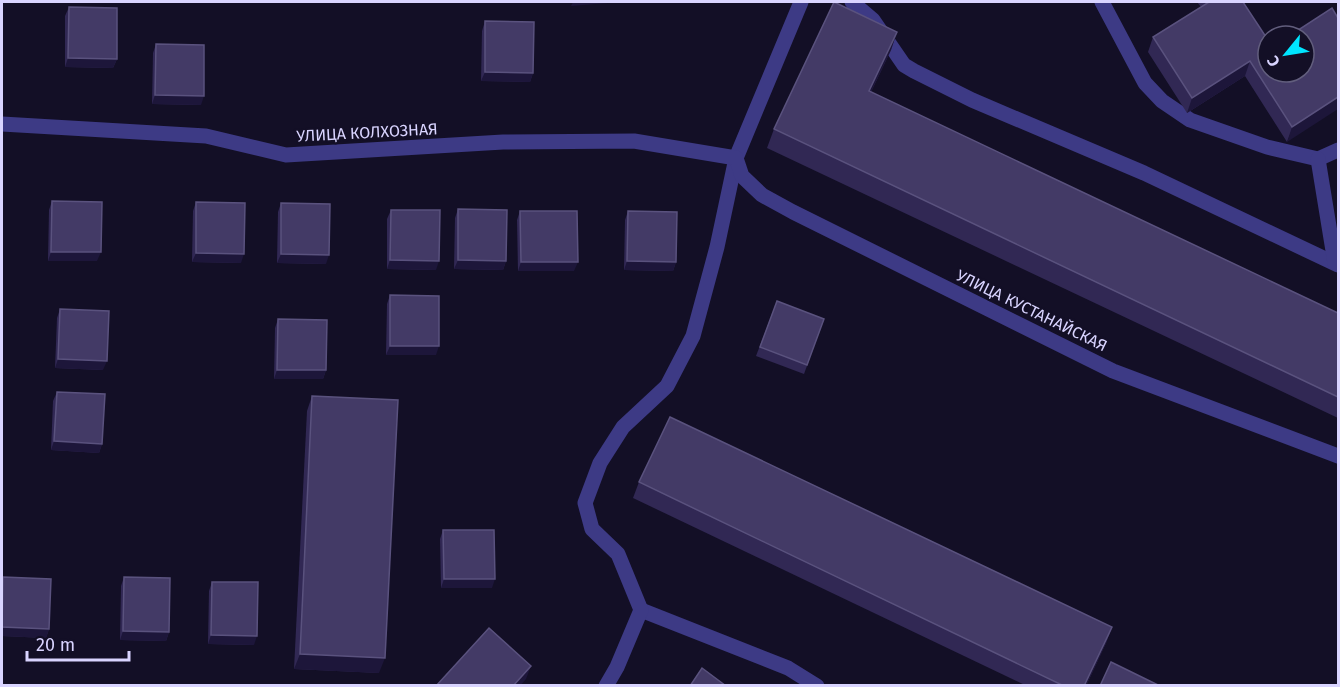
<svg xmlns="http://www.w3.org/2000/svg" width="1340" height="687" viewBox="0 0 1340 687" font-family="'Fira Sans',sans-serif">
<style>
.lines{fill:none;stroke-linecap:round;stroke-linejoin:round}
.service{stroke:#3d3a85;stroke-width:15}
.minor{stroke:#3d3a85;stroke-width:15}
.wall{fill:#312854}
.shaded-wall{fill:#1d163a}
.building{fill:#433a66;stroke:#5a527e;stroke-width:1.5}
.labels{text-anchor:middle;stroke-width:4.5;stroke-linejoin:round;paint-order:stroke}
.street-label{font-size:16px;fill:#d9d4ff;stroke:#130f26}
</style>
<rect width="100%" height="100%" fill="#130f26"/>
<g class="lines">
<g class="service">
<polyline points="852,2 873,20 904,65 914,71 972,100 1144,173 1338,265"/>
<polyline points="1102,2 1145,83 1162,101 1190,120 1267,147 1318,159 1338,150"/>
<polyline points="1318,159 1335,263"/>
<polyline points="641,610 788,668 817,686"/>
<polyline points="606,686 617,667 641,610 618,554 592,529 585,503 600,463 623,427 667,386 693,336 717,247 736,158 801,2"/>
</g>
<polyline class="minor" points="2,124 206,136 286,155 503,142 634,141 736,158 742,176 762,195 793,212 1113,371 1338,456"/>
</g>
<g class="wall">
<polygon points="1197,2 1243,2 1268,72 1338,18 1287,142 1245,76 1187,113 1148,52 1153,37 1201,7"/>
<polygon points="69,7 117,59 113,68 65,67 65,16"/>
<polygon points="485,21 533,73 530,82 481,81 482,31"/>
<polygon points="897,32 891,50 871,92 1338,313 1338,418 767,148 774,129"/>
<polygon points="156,44 201,105 152,104 153,53"/>
<polygon points="52,201 97,261 48,261 49,210"/>
<polygon points="196,202 241,263 192,262 193,211"/>
<polygon points="281,203 326,264 277,263 278,212"/>
<polygon points="458,209 506,261 503,270 454,269 455,218"/>
<polygon points="391,210 436,270 387,269 387,219"/>
<polygon points="520,211 574,271 518,271 517,220"/>
<polygon points="628,211 676,262 673,271 624,270 625,220"/>
<polygon points="390,295 436,355 386,355 387,304"/>
<polygon points="777,301 824,319 804,374 756,356"/>
<polygon points="60,309 103,370 55,368 57,318"/>
<polygon points="278,319 326,370 323,379 274,379 275,328"/>
<polygon points="57,392 102,444 99,453 51,450 53,401"/>
<polygon points="312,396 379,673 294,669 307,411"/>
<polygon points="639,482 1112,627 1106,643 1086,686 1027,686 633,498"/>
<polygon points="443,530 492,588 441,588 440,539"/>
<polygon points="3,577 49,629 46,638 2,636 2,582"/>
<polygon points="124,577 169,632 166,641 120,640 121,586"/>
<polygon points="212,582 254,645 208,644 209,591"/>
</g>
<g class="shaded-wall">
<polygon points="573,2 620,2 571,6"/>
<polygon points="897,32 891,50 863,109 869,91"/>
<polygon points="68,58 117,59 113,68 65,67"/>
<polygon points="1250,61 1245,76 1187,113 1192,98"/>
<polygon points="485,72 533,73 530,82 481,81"/>
<polygon points="155,95 204,96 201,105 152,104"/>
<polygon points="1338,97 1338,109 1287,142 1292,127"/>
<polygon points="51,252 101,252 97,261 48,261"/>
<polygon points="196,253 244,254 241,263 192,262"/>
<polygon points="281,254 329,255 326,264 277,263"/>
<polygon points="390,260 439,261 436,270 387,269"/>
<polygon points="458,260 506,261 503,270 454,269"/>
<polygon points="627,261 676,262 673,271 624,270"/>
<polygon points="521,262 578,262 574,271 518,271"/>
<polygon points="390,346 439,346 436,355 386,355"/>
<polygon points="58,359 107,361 103,370 55,368"/>
<polygon points="277,370 326,370 323,379 274,379"/>
<polygon points="54,441 102,444 99,453 51,450"/>
<polygon points="444,579 495,579 492,588 441,588"/>
<polygon points="2,627 49,629 46,638 2,636"/>
<polygon points="1112,627 1106,643 1086,686 1084,686"/>
<polygon points="123,631 169,632 166,641 120,640"/>
<polygon points="211,635 257,636 254,645 208,644"/>
<polygon points="300,654 385,658 379,673 294,669"/>
<polygon points="531,666 526,679 520,686 513,686"/>
</g>
<g class="building">
<polygon points="834,2 897,32 869,91 1338,313 1338,397 774,129"/>
<polygon points="1209,2 1243,2 1268,40 1268,72 1304,72 1304,36 1289,36 1332,8 1338,18 1338,97 1292,127 1250,61 1192,98 1153,37"/>
<polygon points="69,7 117,8 117,59 68,58"/>
<polygon points="485,21 534,22 533,73 485,72"/>
<polygon points="156,44 204,45 204,96 155,95"/>
<polygon points="52,201 102,202 101,252 51,252"/>
<polygon points="196,202 245,203 244,254 196,253"/>
<polygon points="281,203 330,204 329,255 281,254"/>
<polygon points="458,209 507,210 506,261 458,260"/>
<polygon points="391,210 440,210 439,261 390,260"/>
<polygon points="520,211 577,211 578,262 521,262"/>
<polygon points="628,211 677,212 676,262 627,261"/>
<polygon points="390,295 439,296 439,346 390,346"/>
<polygon points="777,301 824,319 807,365 760,347"/>
<polygon points="60,309 109,311 107,361 58,359"/>
<polygon points="278,319 327,320 326,370 277,370"/>
<polygon points="57,392 105,394 102,444 54,441"/>
<polygon points="312,396 398,400 385,658 300,654"/>
<polygon points="670,417 1112,627 1084,686 1064,686 639,482"/>
<polygon points="443,530 494,530 495,579 444,579"/>
<polygon points="3,577 51,579 49,629 2,627"/>
<polygon points="124,577 170,578 169,632 123,631"/>
<polygon points="212,582 258,582 257,636 211,635"/>
<polygon points="489,628 531,666 513,686 436,686"/>
<polygon points="1111,662 1160,686 1100,686"/>
<polygon points="702,668 726,686 690,686"/>
</g>
<g class="labels">
<g class="street-label">
<text transform="translate(367 132) rotate(-3)" y="6">УЛИЦА КОЛХОЗНАЯ</text>
<text transform="translate(1032 310) rotate(26)" y="6">УЛИЦА КУСТАНАЙСКАЯ</text>
</g>
</g>
<rect width="1340" height="687" fill="none" stroke="#d9d4ff" stroke-width="6"/>
<g transform="translate(1286 54) rotate(240)"><circle r="28" fill="#130f26" stroke="#625e7d" stroke-width="1.5"/>
<path d="M0-4.5L10 22L0 15L-10 22Z" fill="#00e5ff"/>
<text y="-9" font-size="16" font-weight="bold" text-anchor="middle" fill="#d9d4ff">С</text>
</g>
<path d="M27 651v9h102v-9" fill="none" stroke="#d9d4ff" stroke-width="3"/>
<text x="36" y="651" font-size="18" fill="#d9d4ff" stroke="#130f26" stroke-width="4.5" paint-order="stroke">20 m</text>
</svg>
